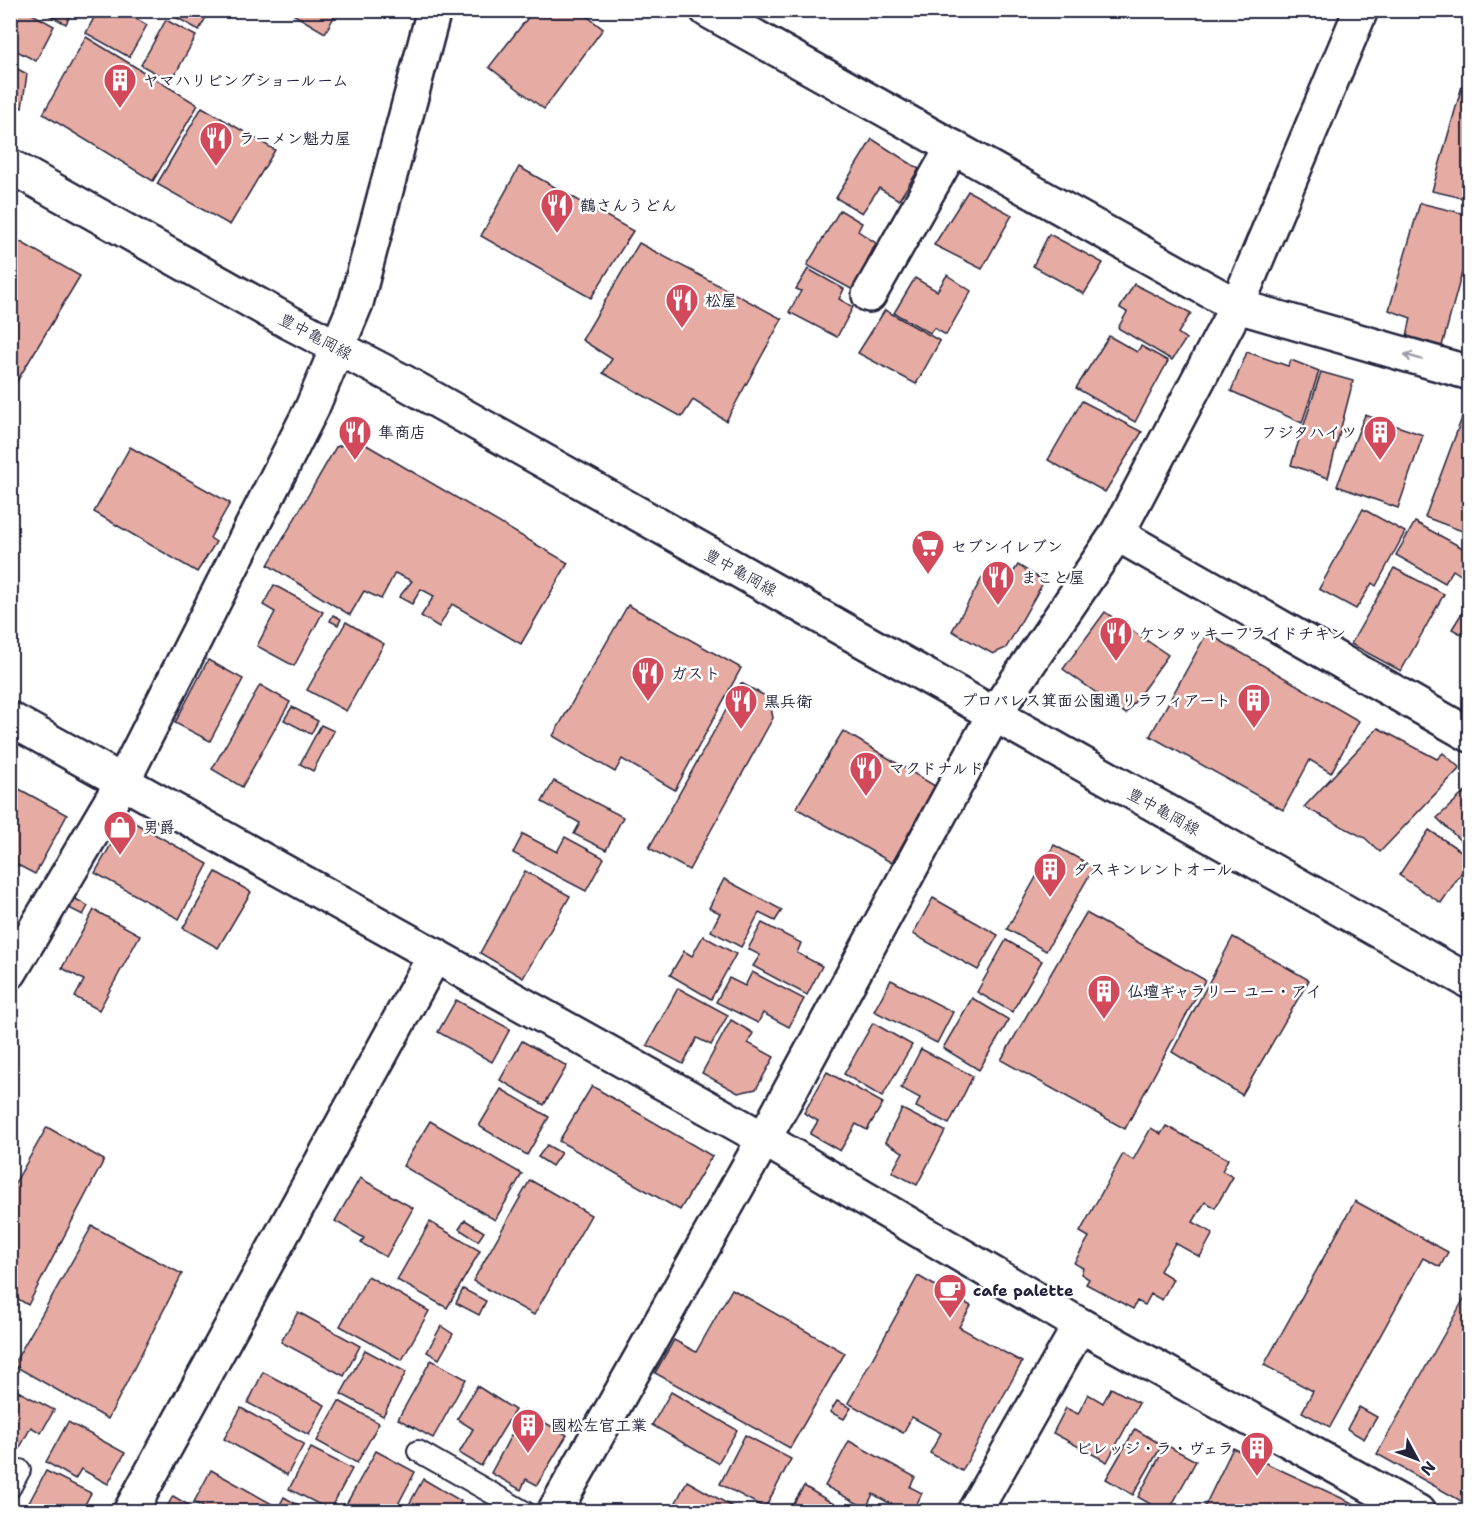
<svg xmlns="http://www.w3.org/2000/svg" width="1480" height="1522" viewBox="0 0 1480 1522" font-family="'Shantell Sans','Klee One',sans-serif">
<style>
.building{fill:#e6aca3;stroke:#22223b;stroke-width:1.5}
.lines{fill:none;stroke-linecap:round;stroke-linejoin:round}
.lane-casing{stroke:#22223b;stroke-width:24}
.street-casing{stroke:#22223b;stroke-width:38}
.primary-casing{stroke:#22223b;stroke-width:38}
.lane{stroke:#fff;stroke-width:20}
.street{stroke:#fff;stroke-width:33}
.primary{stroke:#fff;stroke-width:33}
.oneway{stroke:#9c9ca7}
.labels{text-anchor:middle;stroke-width:5;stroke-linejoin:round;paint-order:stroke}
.poi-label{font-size:16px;font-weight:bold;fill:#22223b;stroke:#fff;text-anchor:start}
.street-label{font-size:16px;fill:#22223b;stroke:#fff}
</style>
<rect width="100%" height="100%" fill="#fff"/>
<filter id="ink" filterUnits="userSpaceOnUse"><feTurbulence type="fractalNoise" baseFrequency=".0167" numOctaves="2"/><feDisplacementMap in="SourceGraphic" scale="12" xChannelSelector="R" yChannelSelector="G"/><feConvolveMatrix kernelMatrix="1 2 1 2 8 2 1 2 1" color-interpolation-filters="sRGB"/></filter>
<g filter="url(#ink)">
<g class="building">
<polygon points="10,10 25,10 54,26 36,61 11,48 17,36 10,33"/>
<polygon points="39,10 73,10 66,24"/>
<polygon points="98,10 121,10 147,25 129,57 86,33"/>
<polygon points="163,10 210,10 199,30"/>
<polygon points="286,10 338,10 325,33"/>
<polygon points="534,10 579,10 603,29 544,109 489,67"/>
<polygon points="1470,18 1470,41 1462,38"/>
<polygon points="166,20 196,36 171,82 141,65"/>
<polygon points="86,37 198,105 153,181 43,114"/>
<polygon points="10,65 27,74 22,108 10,101"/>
<polygon points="1462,86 1470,88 1470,194 1467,199 1432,191"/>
<polygon points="202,107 275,150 230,225 157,184"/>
<polygon points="872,139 919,169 899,200 879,188 862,213 836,198"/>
<polygon points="519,167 633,231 591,298 481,236"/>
<polygon points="968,191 1012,215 982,269 934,245"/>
<polygon points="1420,203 1470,215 1470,243 1442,346 1407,336 1411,318 1389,310"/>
<polygon points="840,210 862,223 858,231 876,243 867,260 872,262 855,291 807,265"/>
<polygon points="1049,234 1103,263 1084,294 1033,266"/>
<polygon points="10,236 80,276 10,393"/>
<polygon points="639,243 782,319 726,421 693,400 682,417 603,373 612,359 582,340"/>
<polygon points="808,269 844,289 839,299 853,307 837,337 789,312 801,291 796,289"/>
<polygon points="947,275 971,291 946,335 934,328 930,333 894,313 915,278 937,291"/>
<polygon points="1134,284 1191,313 1178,333 1186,339 1172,360 1118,328 1127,312 1120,308"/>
<polygon points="885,310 940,341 916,384 858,353"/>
<polygon points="1109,336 1137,352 1141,346 1168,361 1135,422 1076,388"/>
<polygon points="1247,352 1288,366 1291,360 1319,371 1302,423 1231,391"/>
<polygon points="1321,372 1353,381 1328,478 1291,465"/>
<polygon points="1082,401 1142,432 1105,492 1048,460"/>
<polygon points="1365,415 1423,435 1398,508 1337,486"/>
<polygon points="1462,418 1470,420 1470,534 1425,517"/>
<polygon points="358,440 568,563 521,644 452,604 439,627 421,616 434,596 421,589 412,604 399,597 412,581 395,573 381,599 364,591 350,615 268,565 336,447"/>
<polygon points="130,447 230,503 210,538 216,542 197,572 94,512"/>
<polygon points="1363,509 1405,532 1376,586 1372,583 1356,609 1319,589"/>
<polygon points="1415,522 1470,552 1470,563 1462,576 1453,570 1445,583 1396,555"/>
<polygon points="990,564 1010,577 1018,565 1044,581 1006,648 993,654 952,631"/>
<polygon points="1394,568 1444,594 1401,671 1351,644"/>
<polygon points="274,585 323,612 294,666 257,646 275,612 263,605"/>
<polygon points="1470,600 1470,639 1452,629"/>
<polygon points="628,605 741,668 675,790 622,759 615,772 553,736"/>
<polygon points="1105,612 1168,655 1126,714 1063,669"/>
<polygon points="333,615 341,619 338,625 330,621"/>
<polygon points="346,622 384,644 346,711 307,690"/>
<polygon points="1207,633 1359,721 1331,773 1310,760 1283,810 1150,736"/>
<polygon points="208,660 243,679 210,741 175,723"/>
<polygon points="741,683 769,698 773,718 689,870 649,848"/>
<polygon points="260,685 290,702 242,787 212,769"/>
<polygon points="292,707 318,721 311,734 284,720"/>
<polygon points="321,725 334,731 313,771 300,764"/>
<polygon points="1378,728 1437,759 1443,753 1460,768 1380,852 1365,838 1304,807"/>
<polygon points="843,731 935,786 892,863 796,808"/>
<polygon points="554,781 623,817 606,850 574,834 580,823 542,802"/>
<polygon points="10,784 67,815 35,874 10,861"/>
<polygon points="1470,787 1470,850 1437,818"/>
<polygon points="126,818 208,864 179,919 95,873"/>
<polygon points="1429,830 1470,857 1470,860 1441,903 1399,875"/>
<polygon points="523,834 557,852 565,837 604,858 586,891 513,853"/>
<polygon points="1054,845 1094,867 1046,951 1007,929"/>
<polygon points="525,871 570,896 523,978 480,953"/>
<polygon points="216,872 251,892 218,948 183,928"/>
<polygon points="724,879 782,910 775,921 759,913 741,947 711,931 720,913 709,908"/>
<polygon points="10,893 18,897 10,910"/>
<polygon points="74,898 88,906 83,915 69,908"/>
<polygon points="933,898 998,935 978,970 913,934"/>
<polygon points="94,910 140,935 99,1010 75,997 84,980 62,968"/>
<polygon points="1086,913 1205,980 1125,1129 1001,1060"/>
<polygon points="762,923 801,943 797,953 822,966 807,995 753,966 760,955 748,949"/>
<polygon points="703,936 736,954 711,999 670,975 684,951 692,956"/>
<polygon points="1233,937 1309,980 1242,1095 1172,1052"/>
<polygon points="1006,940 1042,961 1012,1012 977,992"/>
<polygon points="752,972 804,999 789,1027 763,1013 758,1023 716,1002 729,978 745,986"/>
<polygon points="891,980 953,1012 937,1043 874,1011"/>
<polygon points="678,988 728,1015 711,1045 697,1038 683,1064 647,1045"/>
<polygon points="972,998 1009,1020 979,1070 943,1048"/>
<polygon points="456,1000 510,1029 492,1062 438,1032"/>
<polygon points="731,1020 753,1033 748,1043 774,1057 756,1089 738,1093 702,1073"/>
<polygon points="873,1023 912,1045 882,1097 844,1074"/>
<polygon points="522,1041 567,1066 544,1105 500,1080"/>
<polygon points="921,1049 973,1076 949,1124 916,1107 920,1098 901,1088"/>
<polygon points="827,1072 883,1103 867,1130 856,1124 840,1151 810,1134 818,1121 804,1113"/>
<polygon points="592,1086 712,1156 680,1210 559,1141"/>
<polygon points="501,1089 549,1117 527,1155 479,1126"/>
<polygon points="902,1109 945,1131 917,1185 892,1172 903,1152 885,1142"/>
<polygon points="430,1121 522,1174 495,1220 403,1166"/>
<polygon points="1166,1126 1228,1159 1222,1171 1233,1177 1215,1208 1205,1202 1193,1222 1213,1233 1200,1257 1175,1243 1160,1271 1173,1279 1162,1300 1151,1294 1145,1305 1137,1301 1133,1309 1086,1284 1089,1279 1081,1274 1083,1268 1074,1263 1089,1237 1080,1232 1123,1154 1133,1160 1151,1128 1161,1134"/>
<polygon points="47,1127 104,1160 28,1305 10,1294 10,1192"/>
<polygon points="547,1145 561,1153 552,1166 538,1157"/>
<polygon points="360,1178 413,1208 386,1257 361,1243 364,1238 335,1221"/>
<polygon points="530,1180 591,1215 534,1315 473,1281"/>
<polygon points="1355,1201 1448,1252 1440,1267 1423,1258 1330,1427 1302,1412 1313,1391 1264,1365"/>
<polygon points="465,1220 484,1232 478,1241 459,1229"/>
<polygon points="430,1222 480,1251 447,1308 397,1280"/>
<polygon points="92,1226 182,1274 108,1419 13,1365"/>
<polygon points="368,1276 429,1311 402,1360 340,1326"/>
<polygon points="918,1276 971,1306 959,1327 1022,1362 962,1471 930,1453 941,1433 912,1417 903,1433 848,1403"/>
<polygon points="1470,1288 1470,1506 1377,1454"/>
<polygon points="463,1289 486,1301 479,1315 456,1303"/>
<polygon points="732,1289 845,1353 790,1448 655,1373 674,1340 696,1352"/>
<polygon points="298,1312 360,1346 344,1376 281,1342"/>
<polygon points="441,1326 453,1334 439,1359 427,1352"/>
<polygon points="365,1350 406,1372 383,1416 341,1394"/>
<polygon points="431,1360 466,1379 433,1438 398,1419"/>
<polygon points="263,1372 325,1405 309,1435 248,1403"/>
<polygon points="477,1386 515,1410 481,1466 459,1453 473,1429 457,1419"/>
<polygon points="10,1387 54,1410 41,1433 31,1427 18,1451 10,1447"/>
<polygon points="1111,1388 1139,1403 1107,1462 1053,1433 1066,1408 1078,1414 1088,1394 1103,1403"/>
<polygon points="671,1392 737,1430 718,1463 652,1425"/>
<polygon points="339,1401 379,1423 357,1463 317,1441"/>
<polygon points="837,1401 851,1408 844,1419 830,1412"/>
<polygon points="1359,1407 1377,1417 1364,1439 1347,1429"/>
<polygon points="241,1408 304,1444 287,1475 224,1439"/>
<polygon points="524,1411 567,1435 537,1485 526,1479 521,1490 491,1473"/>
<polygon points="68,1422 125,1453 108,1484 81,1469 75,1479 46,1462"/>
<polygon points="1135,1429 1162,1445 1133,1495 1106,1479"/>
<polygon points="745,1435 791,1459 765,1508 720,1484"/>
<polygon points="849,1441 915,1477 910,1487 922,1493 913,1512 905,1512 873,1494 866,1508 825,1486"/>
<polygon points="1166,1445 1196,1461 1168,1512 1164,1512 1138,1497"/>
<polygon points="311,1448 352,1469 330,1510 289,1489"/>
<polygon points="1233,1448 1359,1506 1361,1512 1202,1512"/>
<polygon points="376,1451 415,1472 394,1512 347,1512 343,1510"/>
<polygon points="211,1470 272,1504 267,1512 211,1512 194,1502"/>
<polygon points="46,1471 91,1493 81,1512 24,1512"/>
<polygon points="423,1479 461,1501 456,1512 405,1512"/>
<polygon points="687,1481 742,1512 671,1512"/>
<polygon points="804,1486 845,1511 845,1512 788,1512"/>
<polygon points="173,1496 200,1512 164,1512"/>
<polygon points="284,1497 310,1512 276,1512"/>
</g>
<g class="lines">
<defs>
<g id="lane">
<polyline points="418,1451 525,1512"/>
<polyline points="10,1488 20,1470"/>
</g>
<g id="street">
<polyline points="707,10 1237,306 1470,373"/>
<polyline points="869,295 953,147"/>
<polyline points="1117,534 1470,735"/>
<polyline points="10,719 764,1139 1080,1325 1418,1512"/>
<polyline points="10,972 123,781 312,408 356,303 434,10"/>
<polyline points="130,1512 435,955"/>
<polyline points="554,1512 764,1139 993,716 1117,534 1237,306 1361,10"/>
<polyline points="974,1512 1080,1325"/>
</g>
<polyline id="primary" points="10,166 287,321 402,381 1470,982"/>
</defs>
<use href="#lane" class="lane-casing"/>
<use href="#street" class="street-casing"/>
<use href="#primary" class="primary-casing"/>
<use href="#lane" class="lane"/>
<use href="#street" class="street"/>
<use href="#primary" class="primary"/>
</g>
<defs><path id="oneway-shaft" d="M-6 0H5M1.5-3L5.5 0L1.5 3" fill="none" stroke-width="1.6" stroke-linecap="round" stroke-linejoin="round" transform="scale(1.5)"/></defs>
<use class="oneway" href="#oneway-shaft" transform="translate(1413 357) rotate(-164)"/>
</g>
<defs>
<symbol id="building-pin" viewBox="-11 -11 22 30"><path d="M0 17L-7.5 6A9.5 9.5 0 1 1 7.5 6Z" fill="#d1495b" stroke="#fff"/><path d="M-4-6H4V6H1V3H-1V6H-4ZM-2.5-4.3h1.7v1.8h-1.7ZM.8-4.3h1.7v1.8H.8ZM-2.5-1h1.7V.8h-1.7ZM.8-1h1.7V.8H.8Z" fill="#fff"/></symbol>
<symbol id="restaurant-pin" viewBox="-11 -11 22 30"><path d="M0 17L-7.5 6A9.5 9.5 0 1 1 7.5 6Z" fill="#d1495b" stroke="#fff"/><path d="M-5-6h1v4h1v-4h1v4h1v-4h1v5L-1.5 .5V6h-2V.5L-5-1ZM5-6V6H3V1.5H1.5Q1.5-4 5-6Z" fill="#fff"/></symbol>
<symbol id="supermarket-pin" viewBox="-11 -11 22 30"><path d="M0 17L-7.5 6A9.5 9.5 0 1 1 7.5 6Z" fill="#d1495b" stroke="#fff"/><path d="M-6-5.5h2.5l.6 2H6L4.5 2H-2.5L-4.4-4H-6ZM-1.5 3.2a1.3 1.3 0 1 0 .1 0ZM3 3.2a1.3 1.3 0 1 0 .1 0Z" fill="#fff"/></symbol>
<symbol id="shop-pin" viewBox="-11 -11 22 30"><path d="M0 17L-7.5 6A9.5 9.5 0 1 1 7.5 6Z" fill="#d1495b" stroke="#fff"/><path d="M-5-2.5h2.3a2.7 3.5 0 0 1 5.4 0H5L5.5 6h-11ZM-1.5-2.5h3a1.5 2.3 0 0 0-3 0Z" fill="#fff"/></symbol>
<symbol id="cafe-pin" viewBox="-11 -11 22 30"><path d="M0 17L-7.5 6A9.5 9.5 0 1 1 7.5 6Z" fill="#d1495b" stroke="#fff"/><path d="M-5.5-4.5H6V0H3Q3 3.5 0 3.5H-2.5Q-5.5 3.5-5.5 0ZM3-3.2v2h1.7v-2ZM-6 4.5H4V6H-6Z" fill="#fff"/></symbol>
</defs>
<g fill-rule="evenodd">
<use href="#building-pin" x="101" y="61" width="38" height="52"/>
<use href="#restaurant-pin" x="197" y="119" width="38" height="52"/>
<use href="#restaurant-pin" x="538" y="186" width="38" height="52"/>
<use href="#restaurant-pin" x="663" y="281" width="38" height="52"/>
<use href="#restaurant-pin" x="336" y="413" width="38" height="52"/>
<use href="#building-pin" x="1361" y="413" width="38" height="52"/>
<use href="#supermarket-pin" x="909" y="527" width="38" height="52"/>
<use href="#restaurant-pin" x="979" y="558" width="38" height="52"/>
<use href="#restaurant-pin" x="1097" y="614" width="38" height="52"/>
<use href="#restaurant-pin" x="629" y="654" width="38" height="52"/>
<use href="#building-pin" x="1235" y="681" width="38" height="52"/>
<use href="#restaurant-pin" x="722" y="682" width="38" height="52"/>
<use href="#restaurant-pin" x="847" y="749" width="38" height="52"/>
<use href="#shop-pin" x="101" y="808" width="38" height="52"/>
<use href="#building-pin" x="1031" y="850" width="38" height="52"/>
<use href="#building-pin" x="1085" y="972" width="38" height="52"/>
<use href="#cafe-pin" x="931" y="1271" width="38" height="52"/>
<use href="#building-pin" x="509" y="1406" width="38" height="52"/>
<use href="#building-pin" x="1238" y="1429" width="38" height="52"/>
</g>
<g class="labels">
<g class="poi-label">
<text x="143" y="86">ヤマハリビングショールーム</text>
<text x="239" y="144">ラーメン魁力屋</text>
<text x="580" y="211">鶴さんうどん</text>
<text x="705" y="306">松屋</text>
<text x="378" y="438">隼商店</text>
<text x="1357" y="438" text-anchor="end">フジタハイツ</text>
<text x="951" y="552">セブンイレブン</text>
<text x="1021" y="583">まこと屋</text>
<text x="1139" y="639">ケンタッキーフライドチキン</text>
<text x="671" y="679">ガスト</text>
<text x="1231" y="706" text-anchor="end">プロパレス箕面公園通りラフィアート</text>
<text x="764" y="707">黒兵衛</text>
<text x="889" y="774">マクドナルド</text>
<text x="143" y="833">男爵</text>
<text x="1073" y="875">ダスキンレントオール</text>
<text x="1127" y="997">仏壇ギャラリー ユー・アイ</text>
<text x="973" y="1296">cafe palette</text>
<text x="551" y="1431">國松左官工業</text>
<text x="1234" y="1454" text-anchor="end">ビレッジ・ラ・ヴェラ</text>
</g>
<g class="street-label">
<text transform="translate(316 336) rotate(28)" y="6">豊中亀岡線</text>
<text transform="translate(741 572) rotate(29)" y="6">豊中亀岡線</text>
<text transform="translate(1164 811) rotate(29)" y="6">豊中亀岡線</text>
</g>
</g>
<rect width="1480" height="1522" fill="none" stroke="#fff" stroke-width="36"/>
<rect x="18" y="18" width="1444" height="1486" fill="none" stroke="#22223b" stroke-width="2" filter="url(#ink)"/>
<g transform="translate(1417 1459) rotate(131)" stroke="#ffffff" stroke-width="4.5" paint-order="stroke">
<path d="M0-4.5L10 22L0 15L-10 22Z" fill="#22223b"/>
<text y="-9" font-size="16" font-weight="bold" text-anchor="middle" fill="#22223b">N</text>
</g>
</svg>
